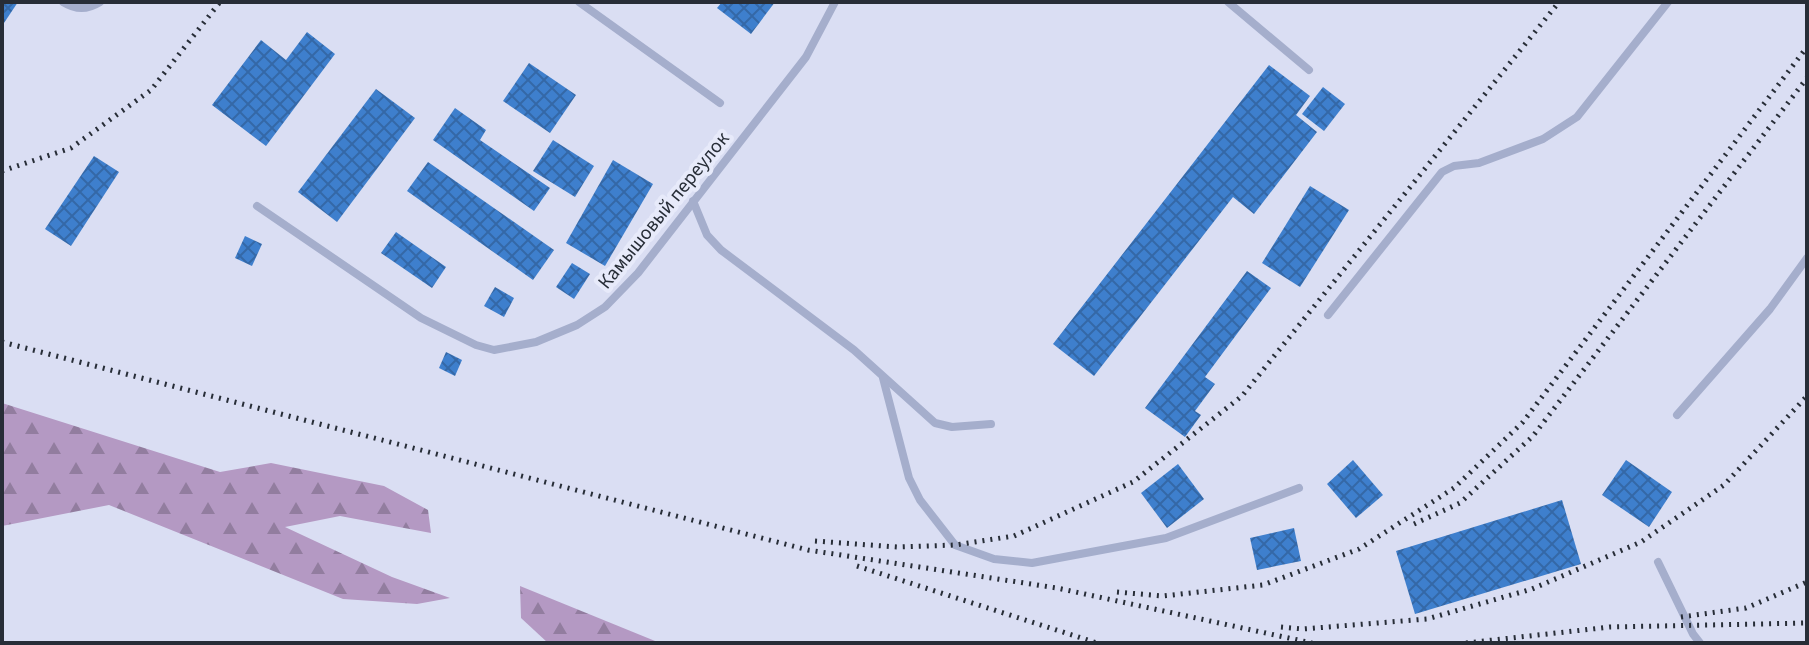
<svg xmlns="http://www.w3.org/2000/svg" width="1809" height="645" viewBox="0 0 1809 645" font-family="'Source Sans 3',sans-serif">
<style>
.forest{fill:url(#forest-firs)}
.building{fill:url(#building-cross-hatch)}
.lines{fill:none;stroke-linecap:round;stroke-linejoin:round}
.service{stroke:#a5aecc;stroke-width:8}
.rail{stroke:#272d37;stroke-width:5;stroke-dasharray:2 6;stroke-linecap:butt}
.labels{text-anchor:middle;stroke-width:8;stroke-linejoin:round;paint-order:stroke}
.street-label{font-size:20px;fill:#272d37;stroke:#e7eafa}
</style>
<defs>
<pattern id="forest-firs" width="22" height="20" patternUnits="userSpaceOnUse" patternTransform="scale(2)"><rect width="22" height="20" fill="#b499c3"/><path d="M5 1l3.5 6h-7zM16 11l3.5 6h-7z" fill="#927d9f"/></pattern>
<pattern id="building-cross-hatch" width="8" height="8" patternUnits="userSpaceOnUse" patternTransform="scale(2)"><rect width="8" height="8" fill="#3e7fcd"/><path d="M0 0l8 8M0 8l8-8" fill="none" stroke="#3468a7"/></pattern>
</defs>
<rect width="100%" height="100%" fill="#dadef3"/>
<g class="forest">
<polygon points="2,403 220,472 271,463 384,486 428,510 431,533 340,516 285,527 392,577 450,598 417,604 343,599 109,505 2,526"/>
<polygon points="520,586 660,643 548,643 521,618"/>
</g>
<g class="building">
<polygon points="2,2 18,2 2,26"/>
<polygon points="722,2 775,2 751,34 717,8"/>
<polygon points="307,32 335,54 266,146 212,105 261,40 286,60"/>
<polygon points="529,63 576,95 550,133 503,101"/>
<polygon points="1269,65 1310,96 1296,115 1317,132 1254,214 1233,197 1094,376 1053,344"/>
<polygon points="1323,87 1345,104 1324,131 1302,114"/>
<polygon points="376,89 415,118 337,222 298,192"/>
<polygon points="455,108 486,130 480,140 550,188 534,211 433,140"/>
<polygon points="553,140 594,166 575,197 533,171"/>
<polygon points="94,156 119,172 71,246 45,229"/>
<polygon points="613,160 653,184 605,266 566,243"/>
<polygon points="428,162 554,250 533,280 407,191"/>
<polygon points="1310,186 1349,210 1300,287 1262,263"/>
<polygon points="396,232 446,267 432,288 381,253"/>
<polygon points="245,236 262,244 252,266 235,258"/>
<polygon points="572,263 590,274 574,299 556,287"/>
<polygon points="1247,271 1271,288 1205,377 1215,384 1195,411 1201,415 1185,437 1145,408"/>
<polygon points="495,287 514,298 504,317 484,306"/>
<polygon points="446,352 462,360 455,376 439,368"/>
<polygon points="1353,460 1383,495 1356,518 1327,484"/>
<polygon points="1626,460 1672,492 1649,527 1602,495"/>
<polygon points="1178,464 1204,499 1167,528 1141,493"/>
<polygon points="1562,500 1581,564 1415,614 1396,551"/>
<polygon points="1294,528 1301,561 1257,570 1250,538"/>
</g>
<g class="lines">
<g class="service">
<path d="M63 2C76 10 87 10 100 2"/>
<polyline points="579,2 720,103"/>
<polyline points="1228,2 1309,70"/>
<polyline points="693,201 707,235 721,250 854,350 935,423 952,427 991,424"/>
<polyline points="257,206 421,318 476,345 494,350 536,342 577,325 605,307 638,273 806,57 835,2"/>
<polyline points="1328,315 1442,172 1454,166 1479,163 1543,139 1577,117 1668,2"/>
<polyline points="883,378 909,478 920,500 955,545 994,559 1032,563 1166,538 1299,488"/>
<polyline points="1677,415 1770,309 1807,258"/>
<polyline points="1658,562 1693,634 1700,643"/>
</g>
<g class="rail">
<polyline points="2,171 71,148 151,90 220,2"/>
<polyline points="2,342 808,550 1057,588 1312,643"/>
<polyline points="1414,524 1460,503 1533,436 1807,78"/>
<polyline points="815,541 897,547 955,545 1014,536 1133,482 1242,396 1559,2"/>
<polyline points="857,566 1097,643"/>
<polyline points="1117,592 1163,596 1263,585 1359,549 1454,488 1523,422 1807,47"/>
<polyline points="1681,617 1746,608 1807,582"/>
<polyline points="1281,627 1303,629 1427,619 1532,589 1641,542 1724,485 1807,396"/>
<polyline points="1466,643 1610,627 1807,623"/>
</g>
</g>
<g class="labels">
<g class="street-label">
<text transform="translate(663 210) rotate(-51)" y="7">Камышовый переулок</text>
</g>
</g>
<rect width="1809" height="645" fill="none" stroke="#272d37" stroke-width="8"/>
</svg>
